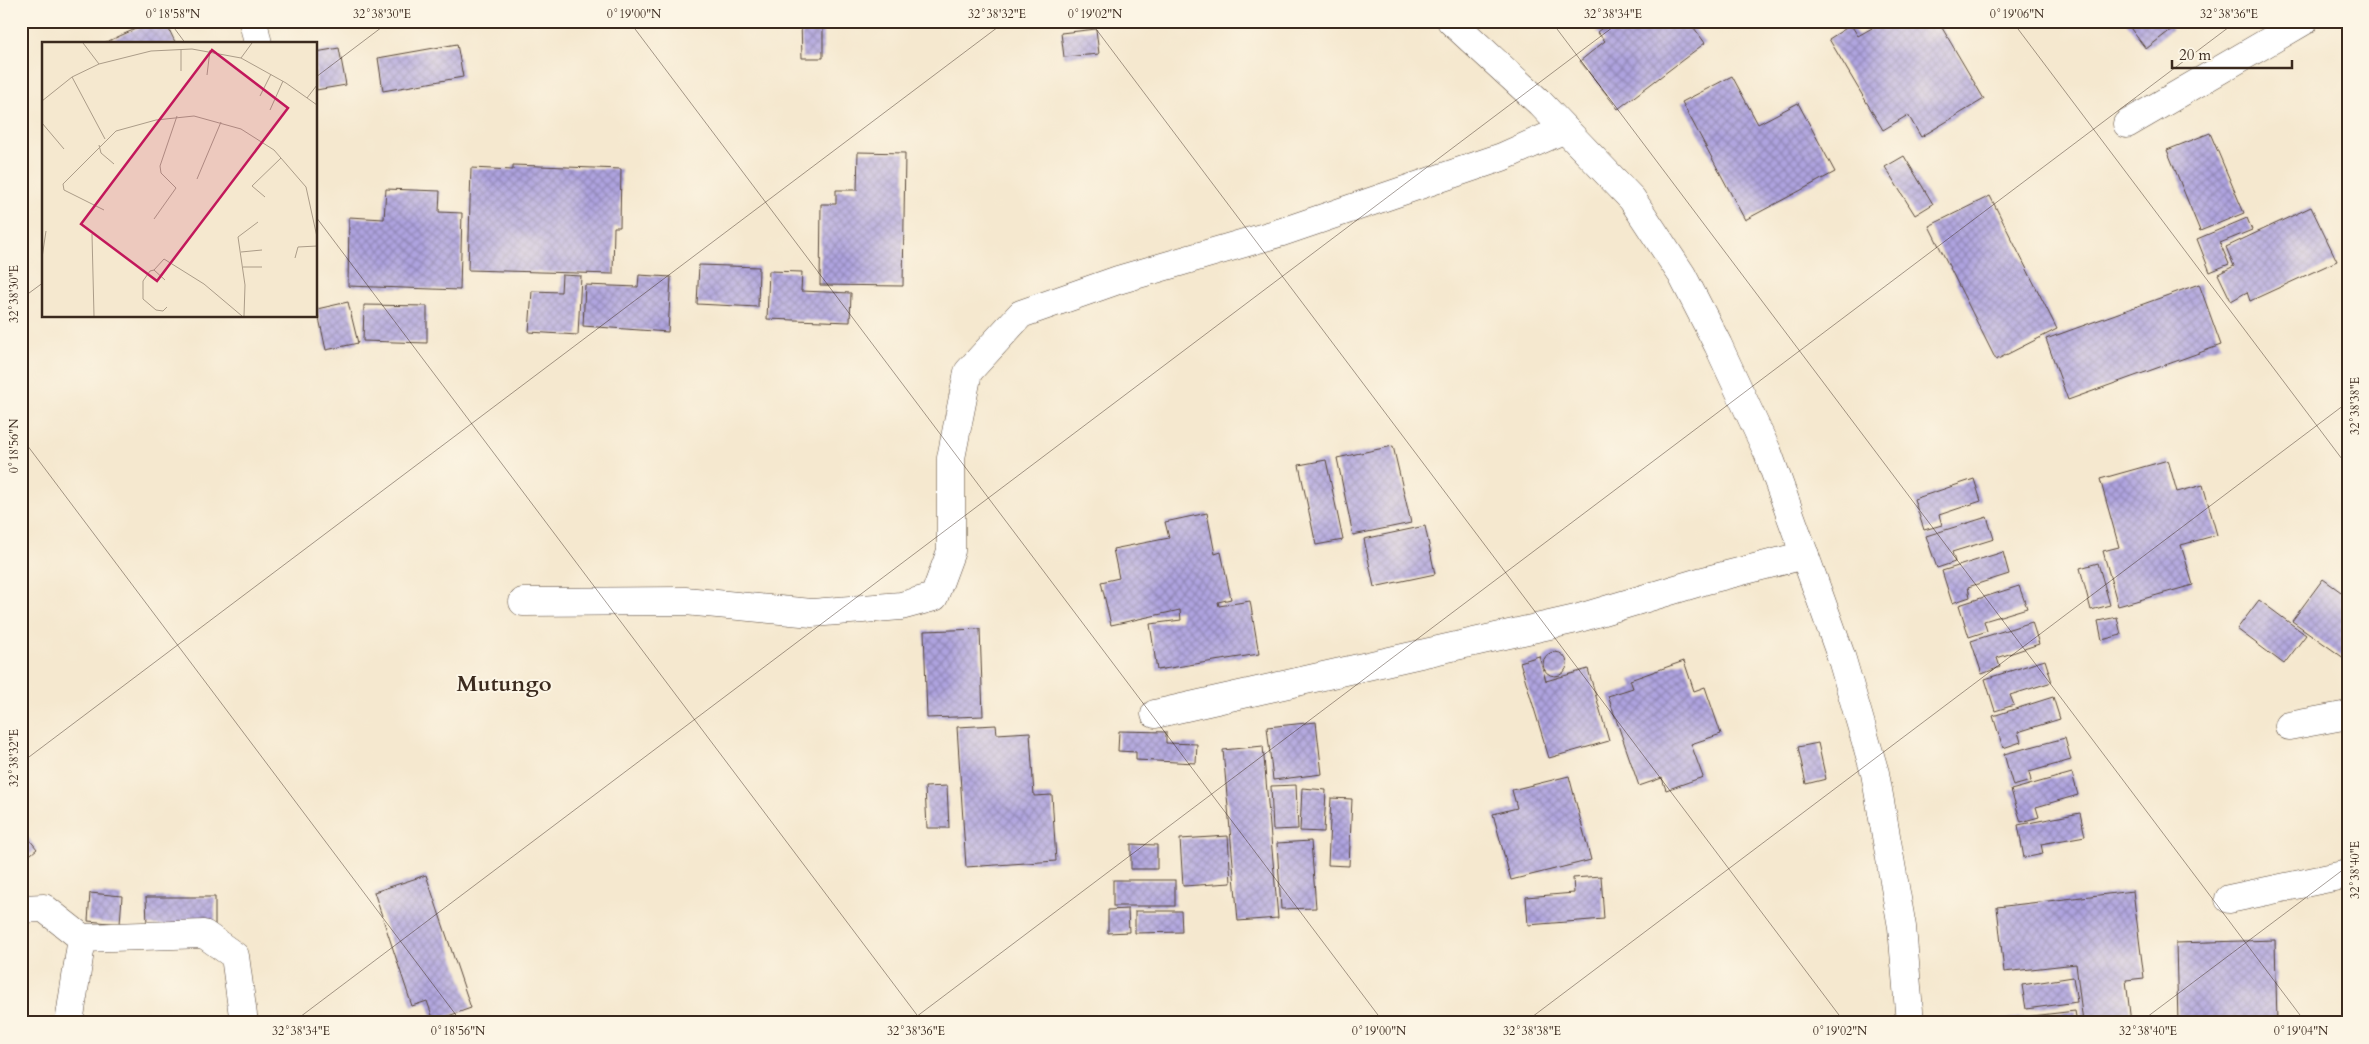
<svg xmlns="http://www.w3.org/2000/svg" width="2369" height="1044" viewBox="0 0 2369 1044" font-family="Cardo,serif">
<style>
.building{fill:url(#building-cross-hatch)}
.lines{fill:none;stroke-linecap:round;stroke-linejoin:round}
.minor-casing{stroke:#574639;stroke-width:29}
.minor{stroke:#fff;stroke-width:28}
.ticks{fill:none;stroke:#3b2a1e;stroke-width:1;stroke-opacity:0.45}
.labels{text-anchor:middle;stroke-width:4;stroke-linejoin:round;paint-order:stroke}
.district-label{font-size:22px;font-weight:bold;fill:#3b2a1e;stroke:#fcf5e5}
.inset-road{fill:none;stroke:#ab9c88;stroke-width:1}
.view{fill:#c2185b;fill-opacity:0.15;stroke:#c2185b;stroke-width:2.5}
.inset-edge{fill:none;stroke:#3b2a1e;stroke-width:2.5}
.neatline{fill:none;stroke:#3b2a1e;stroke-width:2}
.ticks-label{font-size:12px;text-anchor:middle;fill:#3b2a1e}
</style>
<defs>
<pattern id="building-cross-hatch" width="8" height="8" patternUnits="userSpaceOnUse" patternTransform="scale(1.25)"><rect width="8" height="8" fill="#aea3df"/><path d="M0 0l8 8M0 8l8-8" fill="none" stroke="#8f85b4"/></pattern>
</defs>
<rect width="100%" height="100%" fill="#fcf5e5"/>
<filter id="ink" filterUnits="userSpaceOnUse"><feTurbulence type="fractalNoise" baseFrequency=".02" numOctaves="2"/><feDisplacementMap in="SourceGraphic" scale="10" xChannelSelector="R" yChannelSelector="G"/><feConvolveMatrix kernelMatrix="1 2 1 2 8 2 1 2 1" color-interpolation-filters="sRGB"/></filter>
<filter id="wash" filterUnits="userSpaceOnUse"><feTurbulence type="fractalNoise" baseFrequency=".0096" numOctaves="4" result="noise"/><feDisplacementMap in="SourceGraphic" scale="20" xChannelSelector="R" yChannelSelector="G"/><feGaussianBlur stdDeviation="1.12" result="paint"/><feColorMatrix in="noise" values="0 0 0 0 0 0 0 0 0 0 0 0 0 0 0 0 0 1.4 0 .05"/><feComposite in="paint" operator="in"/></filter>
<g filter="url(#wash)">
<rect width="100%" height="100%" fill="#f5e8cf"/>
<g id="blocks">
<g class="building">
<polygon points="153,21 165,21 176,44 102,44"/>
<polygon points="801,21 823,21 823,58 802,58"/>
<polygon points="1611,21 1689,21 1705,43 1618,109 1580,61 1605,41 1597,32"/>
<polygon points="1868,21 1938,21 1984,99 1921,137 1908,115 1883,130 1829,39 1851,25 1858,36 1872,28"/>
<polygon points="2125,21 2166,21 2172,29 2146,49"/>
<polygon points="2172,21 2185,21 2176,27"/>
<polygon points="1096,29 1099,54 1064,57 1061,33"/>
<polygon points="457,44 463,77 383,91 378,58"/>
<polygon points="339,48 346,85 316,90 316,52"/>
<polygon points="1732,76 1758,124 1798,103 1835,172 1745,220 1682,102"/>
<polygon points="2210,133 2244,213 2200,231 2167,150"/>
<polygon points="858,152 905,153 903,286 820,285 821,204 836,204 836,190 857,190"/>
<polygon points="1904,156 1933,204 1915,215 1885,167"/>
<polygon points="513,165 621,169 620,227 614,227 613,274 468,270 471,168 513,170"/>
<polygon points="386,189 440,191 439,212 462,213 460,290 348,286 349,217 384,219"/>
<polygon points="1990,196 2057,329 1996,360 1929,226"/>
<polygon points="2311,207 2337,261 2250,301 2247,292 2231,301 2218,274 2234,266 2226,247"/>
<polygon points="2247,218 2252,230 2220,243 2229,264 2210,272 2197,239"/>
<polygon points="699,265 759,267 758,307 697,304"/>
<polygon points="769,271 802,272 801,291 851,293 850,322 767,319"/>
<polygon points="562,275 581,276 578,335 529,332 532,291 561,292"/>
<polygon points="639,275 671,277 668,332 583,326 585,285 638,287"/>
<polygon points="2199,284 2221,345 2068,400 2046,339"/>
<polygon points="348,302 358,343 326,350 317,309"/>
<polygon points="364,305 427,306 427,343 363,341"/>
<polygon points="1393,446 1411,523 1353,535 1337,458"/>
<polygon points="1326,460 1343,540 1316,545 1299,465"/>
<polygon points="2168,460 2177,492 2203,485 2217,535 2181,545 2193,585 2118,606 2103,551 2119,547 2100,479"/>
<polygon points="1974,479 1981,501 1939,515 1942,525 1924,530 1914,499"/>
<polygon points="1207,513 1215,554 1221,552 1231,599 1218,602 1219,606 1250,601 1259,654 1157,670 1150,624 1181,620 1180,610 1111,625 1101,582 1119,578 1113,549 1169,538 1165,522"/>
<polygon points="1987,517 1994,539 1952,552 1955,562 1937,568 1926,536"/>
<polygon points="1425,526 1435,574 1374,587 1364,539"/>
<polygon points="2003,552 2009,574 1968,587 1970,597 1952,603 1942,571"/>
<polygon points="2098,563 2110,605 2091,610 2080,568"/>
<polygon points="2323,579 2348,597 2348,661 2292,621"/>
<polygon points="2019,586 2027,608 1984,621 1987,631 1969,637 1959,605"/>
<polygon points="2259,600 2306,635 2284,664 2237,629"/>
<polygon points="2117,617 2121,635 2102,640 2098,621"/>
<polygon points="2032,622 2039,644 1997,658 2000,667 1982,674 1971,641"/>
<polygon points="980,629 983,716 927,718 924,631"/>
<circle cx="1555" cy="664" r="12"/>
<polygon points="1539,656 1546,681 1588,669 1609,741 1549,758 1520,662"/>
<polygon points="2045,660 2052,682 2010,695 2014,705 1995,711 1985,679"/>
<polygon points="1684,661 1694,691 1705,687 1721,734 1691,744 1703,777 1666,790 1662,778 1639,786 1608,696 1633,688 1630,680"/>
<polygon points="2053,697 2060,719 2018,732 2021,742 2003,748 1993,716"/>
<polygon points="1316,722 1322,774 1273,780 1267,727"/>
<polygon points="996,725 997,734 1030,732 1034,796 1052,795 1056,861 966,867 957,727"/>
<polygon points="1119,731 1166,732 1166,743 1197,744 1196,763 1136,760 1136,752 1118,751"/>
<polygon points="2065,738 2071,760 2029,772 2031,781 2013,786 2004,754"/>
<polygon points="1818,743 1826,779 1806,784 1798,747"/>
<polygon points="1263,746 1278,918 1238,921 1223,750"/>
<polygon points="2072,773 2078,795 2036,807 2039,817 2021,822 2011,790"/>
<polygon points="1569,776 1591,860 1511,880 1493,814 1517,808 1512,790"/>
<polygon points="1296,785 1298,829 1273,830 1271,786"/>
<polygon points="947,786 949,828 927,828 925,787"/>
<polygon points="1302,788 1326,790 1324,832 1300,831"/>
<polygon points="1331,798 1352,799 1349,866 1328,865"/>
<polygon points="2080,813 2085,836 2041,844 2043,854 2024,858 2018,825"/>
<polygon points="21,829 37,849 21,862"/>
<polygon points="1228,836 1231,883 1183,886 1180,839"/>
<polygon points="1311,841 1316,908 1281,909 1277,843"/>
<polygon points="1131,844 1157,845 1157,869 1131,869"/>
<polygon points="426,875 471,1008 434,1021 427,1001 412,1006 374,892"/>
<polygon points="1601,876 1604,919 1528,925 1526,897 1574,893 1573,878"/>
<rect x="1113" y="880" width="62" height="26"/>
<polygon points="2133,891 2144,978 2126,980 2131,1023 2083,1023 2076,964 2004,972 1997,907"/>
<polygon points="90,893 122,896 120,924 88,921"/>
<polygon points="146,897 215,897 215,926 147,925"/>
<polygon points="1128,909 1129,932 1108,933 1108,910"/>
<polygon points="1135,911 1181,911 1182,932 1135,933"/>
<polygon points="2275,940 2277,1023 2178,1023 2176,943"/>
<polygon points="2073,977 2077,1002 2026,1009 2022,985"/>
<polygon points="2075,1011 2077,1023 1990,1023 1990,1021"/>
</g>
</g>
</g>
<g filter="url(#ink)">
<use href="#blocks" fill-opacity="0" stroke="#574639" stroke-width="1"/>
<g class="lines">
<defs>
<g id="minor">
<polyline points="253,21 258,44"/>
<polyline points="1451,21 1540,103 1632,199 1682,275 1718,345 1768,453 1841,656 1875,773 1902,927 1910,1023"/>
<polyline points="2127,124 2304,21"/>
<polyline points="523,602 685,601 812,613 901,606 934,597 951,551 951,458 968,372 1021,314 1118,280 1282,232 1502,157 1565,129"/>
<polyline points="1155,714 1576,619 1703,581 1805,555"/>
<polyline points="2289,726 2348,715"/>
<polyline points="2229,899 2348,874"/>
<polyline points="21,909 44,908 82,938 69,1023"/>
<polyline points="82,938 204,934 235,956 244,1023"/>
</g>
</defs>
<use href="#minor" class="minor-casing"/>
<use href="#minor" class="minor"/>
</g>
</g>
<path class="ticks" d="M169 21 186 44M629 21 1384 1023M1090 21 1845 1023M1551 21 2306 1023M2012 21 2348 467M316 77 390 21M316 217 923 1023M21 299 44 282M21 437 462 1023M21 763 1006 21M292 1023 1621 21M908 1023 2237 21M1524 1023 2348 402M2139 1023 2348 866"/>
<g class="labels">
<g class="district-label">
<text x="504" y="691">Mutungo</text>
</g>
</g>
<g transform="translate(42 42)">
<rect width="275" height="275" fill="#f5e8cf"/>
<path class="inset-road" d="M41 1 57 22M199 16 210 1M139 29V7M165 33 168 8M30 35 63 97M218 54 229 32M265 56 275 43M0 59 30 35 57 22 109 9 150 7 199 16 244 41 275 63M228 68 241 39M0 81 22 107M57 103 59 111 72 122M155 137 179 80M223 155 210 144 239 116M62 168 22 148 21 142 74 89 114 78 152 74 199 87 232 108 264 145 275 195M112 177 134 146 119 131 118 124 135 74M50 192 52 274M199 210 220 208M0 216 4 189M253 216 256 205 275 204M201 225H220M112 228 122 217 162 242 200 274M123 238 112 228 108 229 101 239V257L114 268 121 269 125 265M202 274 203 243 196 195 216 180"/>
<path class="view" d="M170 8 246 66 115 239 39 182Z"/>
<rect width="275" height="275" class="inset-edge"/>
</g>
<rect width="2369" height="1044" fill="none" stroke="#fcf5e5" stroke-width="55"/>
<path d="M2172 60v8h120v-8" fill="none" stroke="#3b2a1e" stroke-width="2.5"/>
<text x="2179" y="60" font-size="15" fill="#3b2a1e" stroke="#fcf5e5" stroke-width="4" paint-order="stroke">20 m</text>
<rect x="28" y="28" width="2314" height="988" class="neatline"/>
<g class="ticks-label">
<text x="173" y="18">0°18'58"N</text>
<text x="382" y="18">32°38'30"E</text>
<text x="634" y="18">0°19'00"N</text>
<text x="997" y="18">32°38'32"E</text>
<text x="1095" y="18">0°19'02"N</text>
<text x="1613" y="18">32°38'34"E</text>
<text x="2017" y="18">0°19'06"N</text>
<text x="2229" y="18">32°38'36"E</text>
<text transform="translate(14 294) rotate(-90)" y="4">32°38'30"E</text>
<text transform="translate(2355 406) rotate(-90)" y="4">32°38'38"E</text>
<text transform="translate(14 446) rotate(-90)" y="4">0°18'56"N</text>
<text transform="translate(14 758) rotate(-90)" y="4">32°38'32"E</text>
<text transform="translate(2355 870) rotate(-90)" y="4">32°38'40"E</text>
<text x="301" y="1035">32°38'34"E</text>
<text x="458" y="1035">0°18'56"N</text>
<text x="916" y="1035">32°38'36"E</text>
<text x="1379" y="1035">0°19'00"N</text>
<text x="1532" y="1035">32°38'38"E</text>
<text x="1840" y="1035">0°19'02"N</text>
<text x="2148" y="1035">32°38'40"E</text>
<text x="2301" y="1035">0°19'04"N</text>
</g>
</svg>
